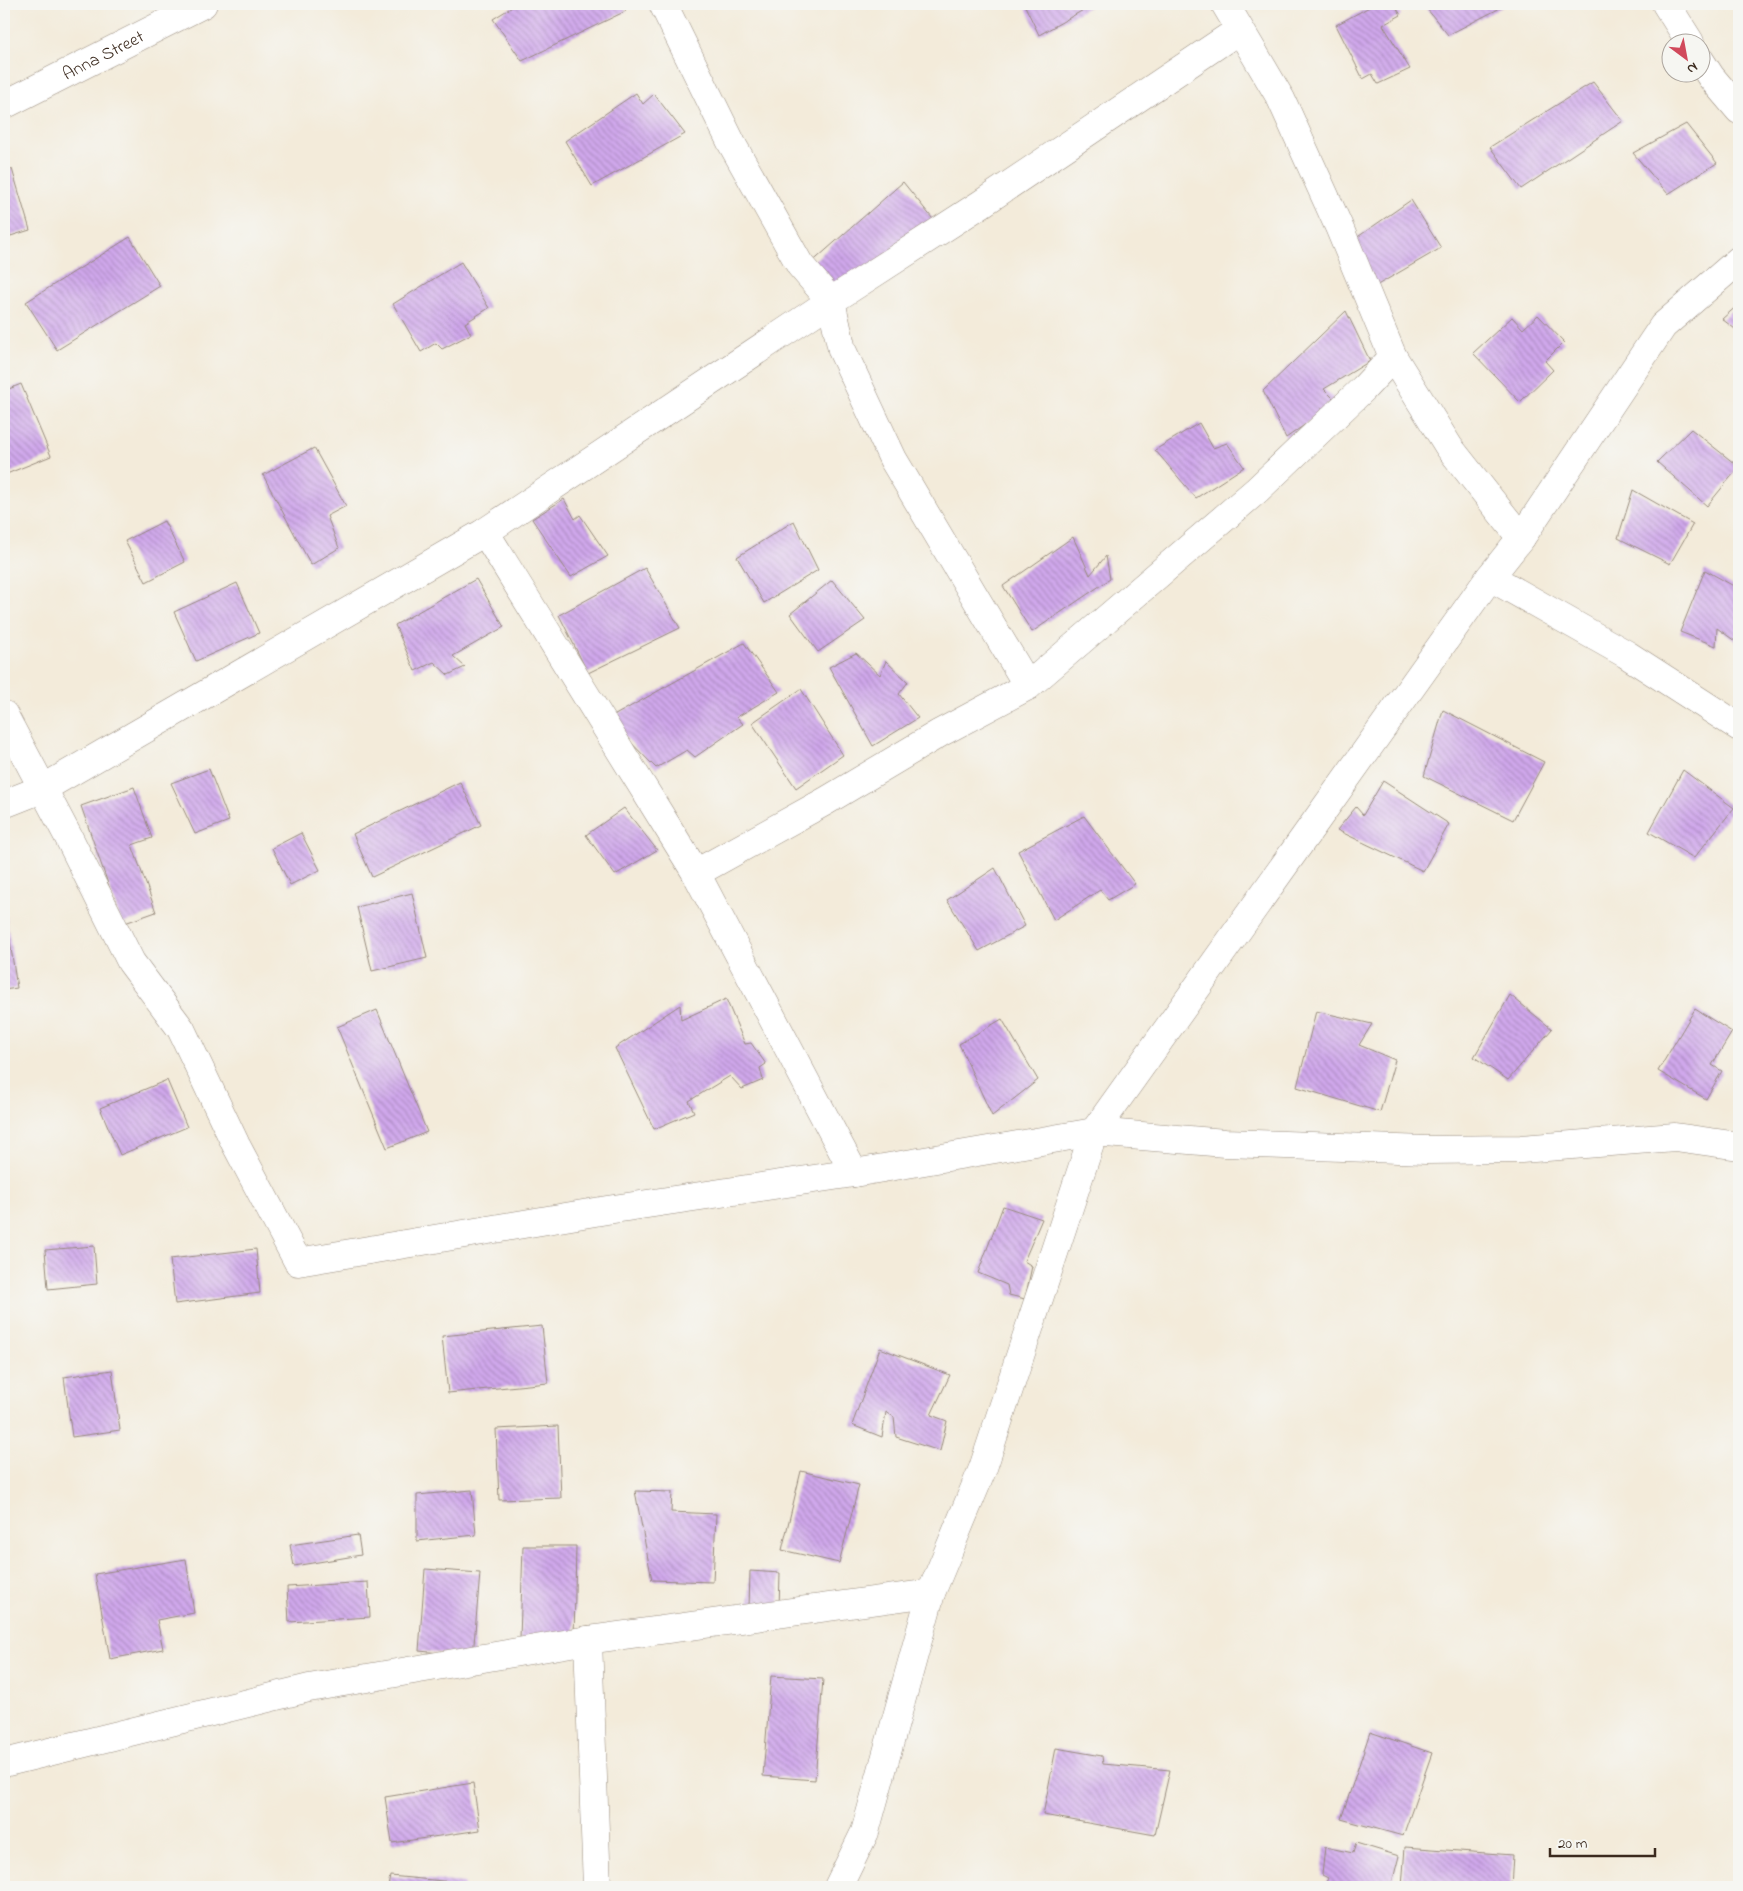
<svg xmlns="http://www.w3.org/2000/svg" width="1743" height="1891" viewBox="0 0 1743 1891" font-family="'Indie Flower',sans-serif">
<style>
.building{fill:url(#building-back-hatch)}
.lines{fill:none;stroke-linecap:round;stroke-linejoin:round}
.minor-casing{stroke:#978a7c;stroke-width:29}
.minor{stroke:#fff;stroke-width:28}
.labels{text-anchor:middle;stroke-width:4.5;stroke-linejoin:round;paint-order:stroke}
.street-label{font-size:18px;fill:#3b2a1e;stroke:#f6f6f2}
</style>
<defs>
<pattern id="building-back-hatch" width="6" height="6" patternUnits="userSpaceOnUse" patternTransform="scale(1.25)"><rect width="6" height="6" fill="#d0a8ec"/><path d="M-1 5l2 2M0 0l6 6M5-1l2 2" fill="none" stroke="#aa89bf"/></pattern>
</defs>
<rect width="100%" height="100%" fill="#f6f6f2"/>
<filter id="ink" filterUnits="userSpaceOnUse"><feTurbulence type="fractalNoise" baseFrequency=".02" numOctaves="2"/><feDisplacementMap in="SourceGraphic" scale="10" xChannelSelector="R" yChannelSelector="G"/><feConvolveMatrix kernelMatrix="1 2 1 2 8 2 1 2 1" color-interpolation-filters="sRGB"/></filter>
<filter id="wash" filterUnits="userSpaceOnUse"><feTurbulence type="fractalNoise" baseFrequency=".0096" numOctaves="4" result="noise"/><feDisplacementMap in="SourceGraphic" scale="20" xChannelSelector="R" yChannelSelector="G"/><feGaussianBlur stdDeviation="1.12" result="paint"/><feColorMatrix in="noise" values="0 0 0 0 0 0 0 0 0 0 0 0 0 0 0 0 0 1.4 0 .05"/><feComposite in="paint" operator="in"/></filter>
<g filter="url(#wash)">
<rect width="100%" height="100%" fill="#f3ebda"/>
<g id="blocks">
<g class="building">
<polygon points="517,4 621,4 626,11 522,61 493,19"/>
<polygon points="1024,4 1094,4 1039,35"/>
<polygon points="1375,4 1394,4 1401,15 1383,25 1410,69 1378,84 1372,74 1363,79 1336,25"/>
<polygon points="1423,4 1508,4 1448,35"/>
<polygon points="1593,82 1623,121 1521,189 1490,147"/>
<polygon points="636,93 643,104 654,94 685,134 592,186 565,141"/>
<polygon points="1686,124 1717,163 1668,194 1633,153"/>
<polygon points="12,169 30,230 4,238 4,171"/>
<polygon points="903,182 941,229 828,295 809,265"/>
<polygon points="1411,200 1441,248 1374,287 1349,243"/>
<polygon points="130,237 160,286 57,350 26,302"/>
<polygon points="461,262 489,308 465,323 471,334 442,349 436,343 421,352 393,304"/>
<polygon points="1739,304 1739,332 1722,319"/>
<polygon points="1346,311 1370,361 1324,389 1337,402 1286,438 1263,391"/>
<polygon points="1538,315 1564,342 1545,361 1553,370 1520,402 1473,353 1512,317 1523,329"/>
<polygon points="21,384 51,456 4,475 4,391"/>
<polygon points="1199,423 1213,448 1227,443 1244,467 1196,498 1155,450"/>
<polygon points="1691,429 1739,467 1707,506 1657,462"/>
<polygon points="314,448 346,506 327,516 339,548 311,565 263,475"/>
<polygon points="1633,490 1693,524 1670,564 1618,538"/>
<polygon points="564,499 575,519 580,515 608,556 571,577 532,519"/>
<polygon points="164,521 185,562 146,582 125,541"/>
<polygon points="794,521 818,570 764,603 737,557"/>
<polygon points="1073,537 1090,575 1106,556 1110,579 1032,632 1003,586"/>
<polygon points="645,568 680,628 588,673 559,615"/>
<polygon points="1705,570 1739,589 1739,644 1717,628 1716,646 1680,632"/>
<polygon points="476,579 504,627 453,656 465,667 448,675 434,662 415,671 395,625"/>
<polygon points="832,580 865,620 818,652 790,614"/>
<polygon points="237,583 259,633 196,661 174,612"/>
<polygon points="744,643 779,692 737,717 743,724 695,757 687,750 656,768 608,719"/>
<polygon points="856,653 880,675 886,661 908,682 899,694 918,718 873,746 829,667"/>
<polygon points="801,689 843,755 796,788 752,723"/>
<polygon points="1443,710 1544,762 1513,820 1424,776"/>
<polygon points="209,769 229,821 195,834 171,783"/>
<polygon points="1683,770 1734,808 1694,858 1649,832"/>
<polygon points="1383,781 1449,824 1423,871 1337,830 1356,807 1363,815"/>
<polygon points="460,782 481,825 372,877 353,834"/>
<polygon points="134,787 152,838 132,845 156,912 122,924 81,806"/>
<polygon points="624,808 657,850 615,875 586,835"/>
<polygon points="1084,816 1135,884 1108,900 1100,890 1054,920 1018,851"/>
<polygon points="301,833 320,870 290,885 272,848"/>
<polygon points="995,868 1025,926 979,951 947,900"/>
<polygon points="412,893 427,958 372,971 357,907"/>
<polygon points="4,902 17,988 4,990"/>
<polygon points="1510,995 1552,1029 1508,1080 1474,1057"/>
<polygon points="726,999 745,1044 751,1043 766,1064 760,1068 763,1080 742,1089 730,1076 689,1101 694,1112 654,1129 615,1048 680,1005 681,1020"/>
<polygon points="1695,1009 1732,1032 1712,1065 1722,1071 1706,1099 1658,1071"/>
<polygon points="377,1010 427,1132 387,1148 337,1027"/>
<polygon points="1316,1011 1372,1024 1359,1045 1395,1060 1380,1112 1297,1087"/>
<polygon points="1002,1019 1038,1080 992,1116 959,1044"/>
<polygon points="167,1080 187,1127 120,1155 100,1108"/>
<polygon points="1003,1206 1042,1219 1024,1261 1032,1266 1025,1299 1009,1295 1007,1285 978,1273"/>
<polygon points="94,1246 97,1284 48,1289 45,1250"/>
<polygon points="256,1249 260,1293 175,1304 170,1259"/>
<polygon points="542,1326 548,1383 448,1393 442,1336"/>
<polygon points="880,1348 950,1375 931,1415 947,1421 940,1451 896,1437 894,1417 886,1412 882,1437 852,1425"/>
<polygon points="112,1370 120,1430 72,1437 64,1377"/>
<polygon points="558,1426 561,1498 499,1500 496,1429"/>
<polygon points="801,1471 859,1485 839,1563 782,1550"/>
<polygon points="472,1490 476,1535 417,1541 417,1495"/>
<polygon points="635,1491 672,1492 671,1512 716,1514 713,1582 652,1580"/>
<polygon points="358,1535 361,1555 294,1566 290,1545"/>
<polygon points="523,1546 576,1546 574,1639 520,1639"/>
<polygon points="186,1559 194,1613 157,1620 163,1649 110,1659 95,1574"/>
<polygon points="425,1569 480,1573 473,1656 419,1651"/>
<polygon points="750,1571 780,1573 779,1609 749,1608"/>
<polygon points="368,1582 370,1617 289,1622 287,1587"/>
<polygon points="771,1676 823,1679 815,1780 763,1776"/>
<polygon points="1370,1732 1432,1753 1403,1836 1341,1819"/>
<polygon points="1056,1748 1102,1756 1103,1764 1170,1770 1155,1835 1043,1815"/>
<polygon points="473,1783 480,1830 392,1843 385,1797"/>
<polygon points="1356,1843 1399,1856 1391,1887 1324,1887 1328,1878 1322,1875 1325,1847 1353,1853"/>
<polygon points="1405,1847 1513,1855 1511,1887 1402,1887"/>
<polygon points="390,1876 464,1883 464,1887 388,1887"/>
</g>
</g>
</g>
<g filter="url(#ink)">
<use href="#blocks" fill-opacity="0" stroke="#978a7c" stroke-width="1"/>
<g class="lines">
<defs>
<g id="minor">
<polyline points="663,4 732,144 800,265 831,301 842,350 893,459 1028,686"/>
<polyline points="1225,4 1281,99 1339,227 1393,357 1449,447 1521,538"/>
<polyline points="1666,4 1690,42"/>
<polyline points="1700,60 1711,77 1739,110"/>
<path id="s1" d="M4 105 203 4"/>
<polyline points="485,532 696,873 854,1173"/>
<polyline points="1490,577 1626,654 1739,727"/>
<polyline points="4,715 69,838 131,962 181,1029 236,1145 298,1262 607,1210 854,1173 1094,1132 1225,1143 1426,1150 1521,1149 1675,1137 1739,1146"/>
<polyline points="4,804 42,789 485,532 831,301 981,204 1239,30"/>
<polyline points="696,873 826,801 940,733 1028,686 1257,490 1364,388 1393,357"/>
<polyline points="588,1640 597,1887"/>
<polyline points="4,1763 309,1688 588,1640 931,1593"/>
<polyline points="838,1887 865,1832 931,1593 983,1468 1094,1132 1490,577 1521,538 1663,326 1739,260"/>
</g>
</defs>
<use href="#minor" class="minor-casing"/>
<use href="#minor" class="minor"/>
</g>
</g>
<g class="labels">
<g class="street-label">
<text dy="6" stroke="none"><textPath href="#s1" startOffset="111">Anna Street</textPath></text>
</g>
</g>
<rect width="1743" height="1891" fill="none" stroke="#f6f6f2" stroke-width="20"/>
<g transform="translate(1686 58) rotate(148)"><circle r="24" fill="#f6f6f2" stroke="#aba49d"/>
<path d="M0-4L9 19L0 12L-9 19Z" fill="#d1495b"/>
<text y="-8" font-size="14" font-weight="bold" text-anchor="middle" fill="#3b2a1e">N</text>
</g>
<path d="M1550 1848v8h105v-8" fill="none" stroke="#3b2a1e" stroke-width="2.5"/>
<text x="1558" y="1848" font-size="15" fill="#3b2a1e" stroke="#f6f6f2" stroke-width="4" paint-order="stroke">20 m</text>
</svg>
